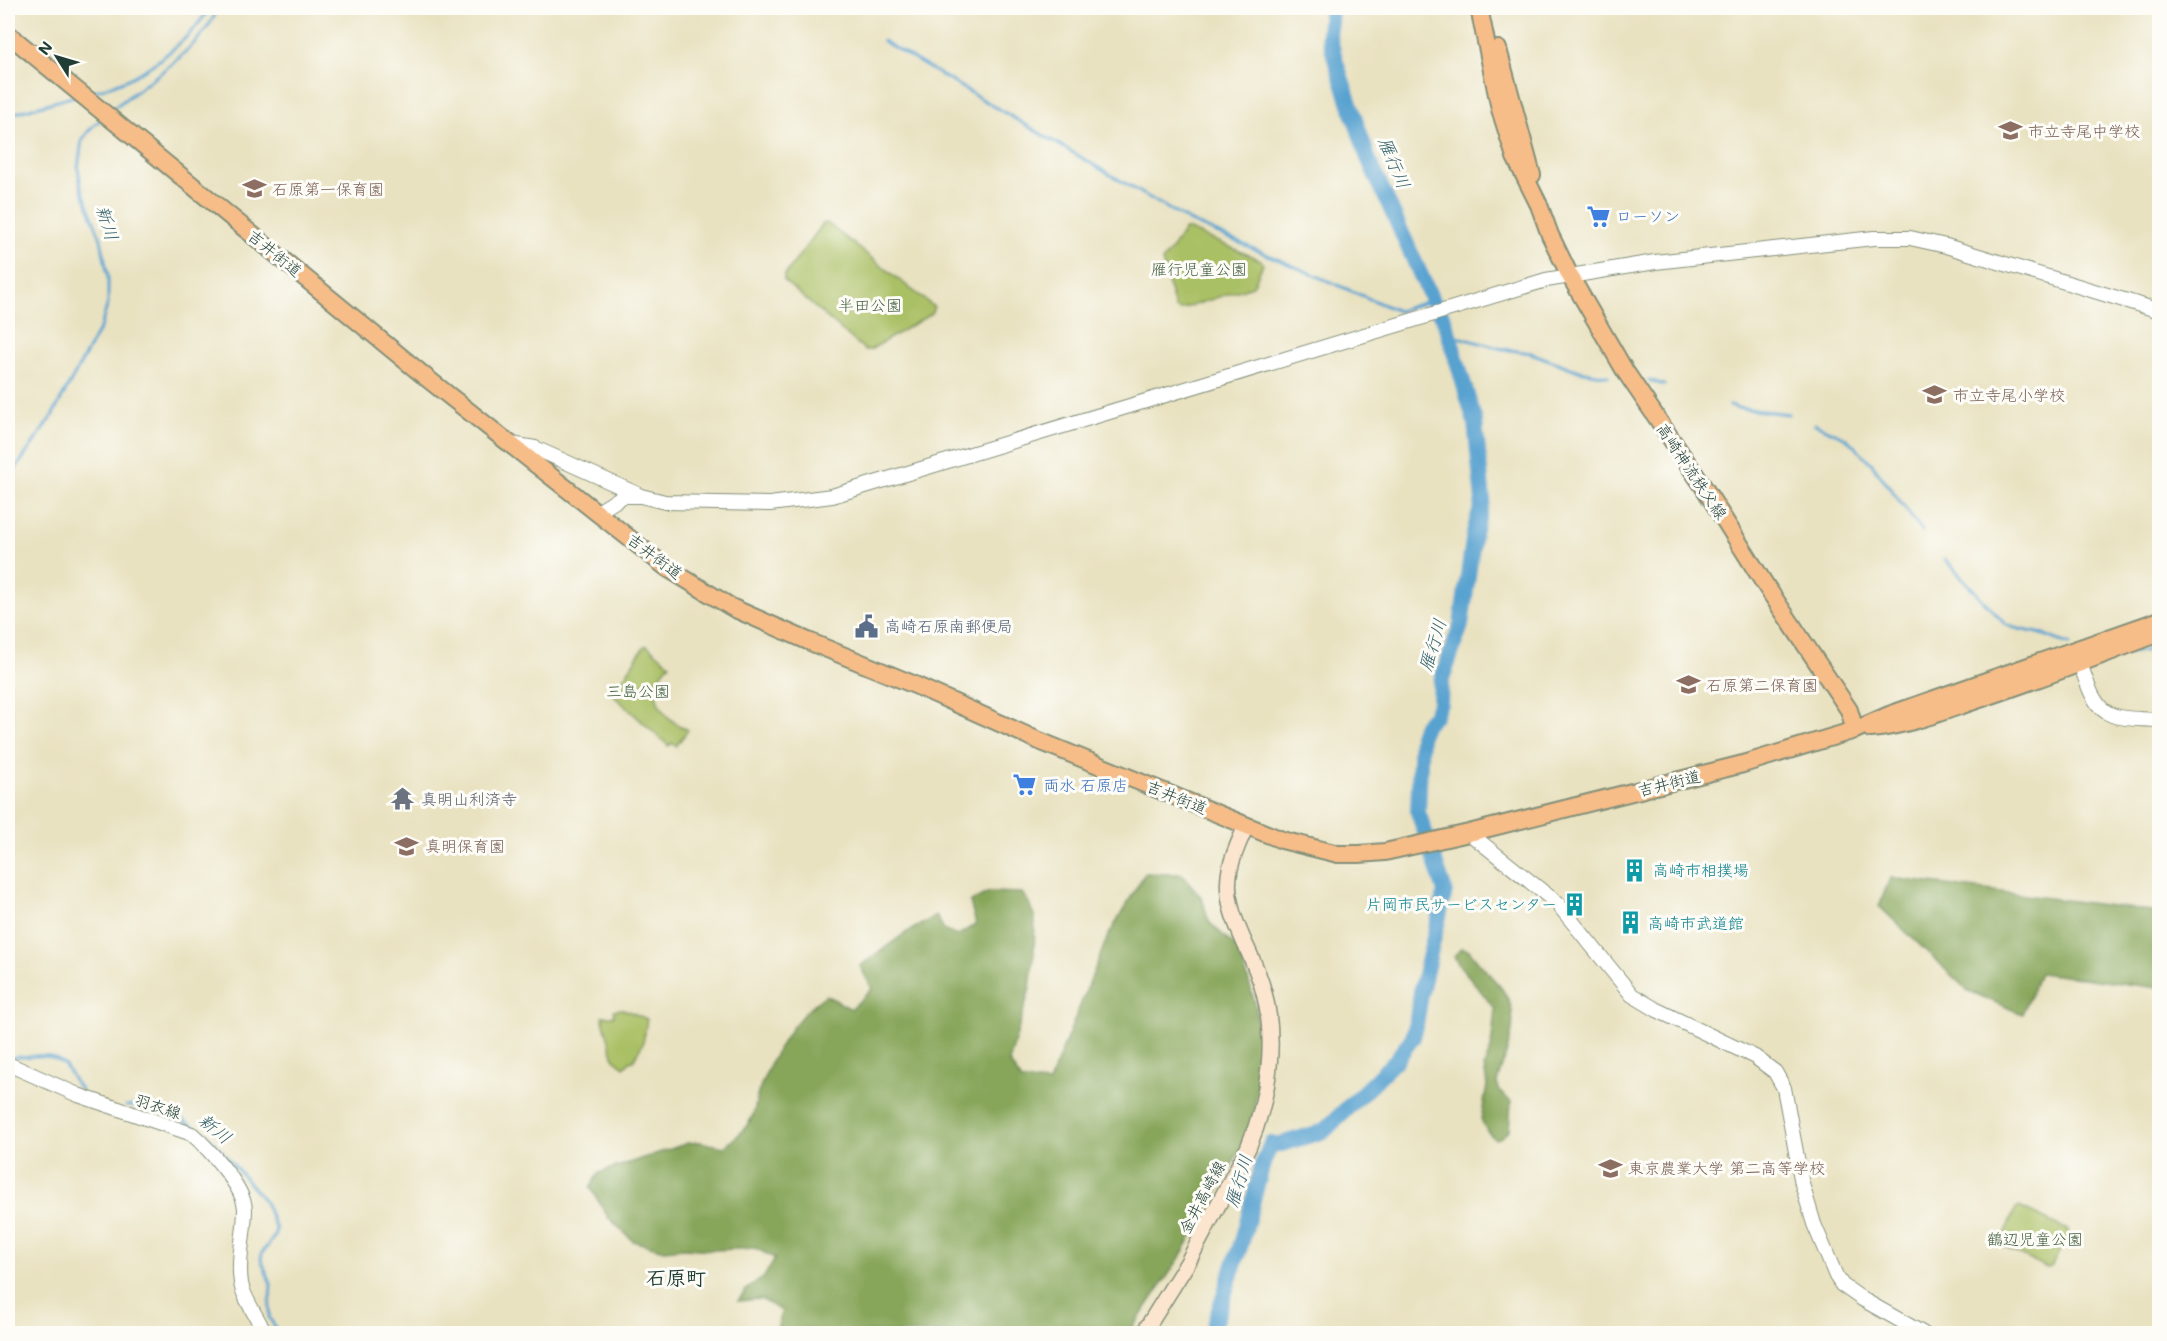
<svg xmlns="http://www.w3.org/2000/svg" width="2167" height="1341" viewBox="0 0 2167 1341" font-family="Mali,'Klee One',sans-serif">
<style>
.green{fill:#aac065;stroke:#647e4c;stroke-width:1.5}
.forest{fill:#87a65a;stroke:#537247;stroke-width:1.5}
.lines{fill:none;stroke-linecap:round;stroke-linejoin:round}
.stream{stroke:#58a2d0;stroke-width:3}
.river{stroke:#58a2d0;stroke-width:16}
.tertiary-casing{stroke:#84907a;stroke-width:16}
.secondary-casing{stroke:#84907a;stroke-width:18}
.primary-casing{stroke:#84907a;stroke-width:20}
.tertiary{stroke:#fff;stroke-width:14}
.secondary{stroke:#fce5cf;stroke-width:15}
.primary{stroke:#f7bd88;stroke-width:16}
.labels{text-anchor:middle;stroke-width:6;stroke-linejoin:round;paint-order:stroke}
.education-label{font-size:16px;fill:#785e54;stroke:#fdfcf7;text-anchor:start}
.shop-label{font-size:16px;fill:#366cbe;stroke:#fdfcf7;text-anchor:start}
.street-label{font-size:16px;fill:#1f3d34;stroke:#fdfcf7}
.park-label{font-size:16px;fill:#425e40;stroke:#fdfcf7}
.service-label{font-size:16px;fill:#4e5e75;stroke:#fdfcf7;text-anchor:start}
.worship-label{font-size:16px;fill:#5b616d;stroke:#fdfcf7;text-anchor:start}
.culture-label{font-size:16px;fill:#0d838f;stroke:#fdfcf7;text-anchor:start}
.water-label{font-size:18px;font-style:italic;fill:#33606b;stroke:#fdfcf7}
.quarter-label{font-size:20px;font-weight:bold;fill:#1f3d34;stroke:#fdfcf7}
</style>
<rect width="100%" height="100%" fill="#fdfcf7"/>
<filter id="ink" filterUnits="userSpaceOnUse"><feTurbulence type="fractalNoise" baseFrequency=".0167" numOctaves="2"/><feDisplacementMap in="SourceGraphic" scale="12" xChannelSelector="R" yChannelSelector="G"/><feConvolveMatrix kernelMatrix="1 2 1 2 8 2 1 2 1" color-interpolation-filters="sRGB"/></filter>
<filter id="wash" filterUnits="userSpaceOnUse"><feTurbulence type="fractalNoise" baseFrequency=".008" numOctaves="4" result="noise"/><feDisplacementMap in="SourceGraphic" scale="24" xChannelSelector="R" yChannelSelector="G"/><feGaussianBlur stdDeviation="1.35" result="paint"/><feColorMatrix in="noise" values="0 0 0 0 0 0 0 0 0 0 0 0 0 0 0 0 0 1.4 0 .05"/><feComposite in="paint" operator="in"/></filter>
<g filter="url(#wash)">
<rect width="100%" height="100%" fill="#e9e2c1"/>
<g class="green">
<polygon points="827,223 934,307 931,314 870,350 865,350 784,281 784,276 823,224"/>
<polygon points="1187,229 1261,260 1263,264 1253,286 1179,310 1175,308 1162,261 1171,250 1184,230"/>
<path d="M644 646H648L670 664C643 689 659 717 688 730L676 746 671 743 669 746 615 697 614 693Z"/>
<polygon points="623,1009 647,1019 643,1043 633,1061 631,1060 624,1067 614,1059 602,1016 614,1016 614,1010"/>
<polygon points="2019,1207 2068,1230 2069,1233 2051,1267 2047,1268 1999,1245 2016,1208"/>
</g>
<g class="forest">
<path d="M1145 873 1182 874 1202 898 1209 922 1238 949 1248 979 1256 1007 1258 1036V1076L1255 1109 1244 1143 1179 1259 1129 1333H776L782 1311 761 1299 738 1301 746 1290 764 1277 775 1258 755 1248 715 1250 683 1248 664 1250 633 1241 608 1217 590 1187 599 1173 688 1143 700 1142 724 1147C736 1138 750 1126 754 1112 756 1106 756 1099 758 1093 772 1055 792 1018 826 995L851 1009 872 989 860 966 904 934 936 916 945 931 957 936 976 924 970 902 989 892 1022 893 1028 901 1035 918 1034 953 1030 988 1009 1062 1022 1081 1049 1083 1108 936Z"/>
<polygon points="1890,878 2159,912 2159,988 2040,973 2022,1014 1967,990 1879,906"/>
<path d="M1462 948 1469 950C1479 964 1491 975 1502 989 1525 1019 1505 1051 1497 1083L1500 1092 1511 1102 1509 1130 1501 1137 1495 1139 1487 1131 1481 1119 1487 1086 1484 1066 1491 1049 1495 1009C1486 999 1479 988 1471 979 1464 970 1458 966 1454 956Z"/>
</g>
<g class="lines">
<g class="stream">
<polyline points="883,41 1189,221 1398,311 1432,300"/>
<path d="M87 93C103 89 122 83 136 75 161 61 196 33 209 8"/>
<path d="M110 111C145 83 202 49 218 8"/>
<polyline points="8,115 75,96"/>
<polyline points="1450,335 1503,349 1531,353 1579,371 1608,376"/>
<polyline points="1649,380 1664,385"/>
<polyline points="1730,405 1738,408 1789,414"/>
<polyline points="1815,424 1846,438 1872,464 1922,531"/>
<polyline points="8,480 52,416 101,326 108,303 108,277 101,239 81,187 78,168 82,140 91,128 101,119"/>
<path d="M1945 559 2005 624C2015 630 2027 630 2038 633 2049 636 2058 641 2070 644"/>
<polyline points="2127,653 2160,649"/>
<path d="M8 1057C27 1059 48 1049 64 1065 71 1072 73 1083 81 1089"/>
<polyline points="126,1106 139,1106 181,1119 205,1133 216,1144 265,1202 276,1229 274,1237 262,1253 261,1259 271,1284 269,1317 279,1334"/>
</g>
<polyline class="river" points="1211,1334 1242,1241 1263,1163 1271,1144 1281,1144 1324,1131 1396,1060 1413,1037 1416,1025 1422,987 1445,891 1418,812 1421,735 1425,725 1434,716 1440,703 1441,682 1461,625 1474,533 1483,501 1475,422 1448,331 1443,317 1432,300 1368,158 1336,62 1329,36 1331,8"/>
</g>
</g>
<g filter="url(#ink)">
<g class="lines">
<defs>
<g id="tertiary">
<polyline points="511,444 535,448 637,494"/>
<polyline points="598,512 623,496 641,496 665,502 770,504 832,496 1546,280 1655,262 1874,238 1910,238 1946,246 2160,311"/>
<path d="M2077 655C2085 674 2091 708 2112 715 2126 720 2145 719 2160 720"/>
<polyline points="1469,833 1557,903 1632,995 1657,1010 1755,1057 1775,1072 1784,1088 1802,1184 1814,1224 1836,1276 1842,1285 1862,1299 1924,1334"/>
<path d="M8 1064 78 1095 192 1134C208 1148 244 1187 245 1209 245 1234 237 1258 241 1283 243 1298 259 1319 265 1334"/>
</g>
<path id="secondary" d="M1143 1334 1188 1262 1248 1148C1269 1099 1278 1038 1262 986 1251 947 1221 912 1230 869 1233 854 1240 840 1246 826"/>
<g id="primary">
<polyline points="1479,8 1500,109 1515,157 1539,205 1550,235 1570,276 1625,371 1703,486 1766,586 1849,710 1855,730"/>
<polyline points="8,34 428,379 667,568 733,608 808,641 915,685 1037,740 1282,840 1338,854 1359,854 1385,852 1469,833 1743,764 1855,730 1889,715 2160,620"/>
<polyline points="1498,49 1532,175"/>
<path d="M1871 729C1905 726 1936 714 1968 703 2033 682 2096 657 2160 633"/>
</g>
</defs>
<use href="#tertiary" class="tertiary-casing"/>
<use href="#secondary" class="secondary-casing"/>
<use href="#primary" class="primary-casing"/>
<use href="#tertiary" class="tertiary"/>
<use href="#secondary" class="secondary"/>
<use href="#primary" class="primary"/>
</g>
</g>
<defs>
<symbol id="school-bare" viewBox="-9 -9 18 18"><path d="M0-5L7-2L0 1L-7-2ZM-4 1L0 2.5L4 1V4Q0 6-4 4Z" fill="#8d6e63" stroke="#fdfcf7" stroke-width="2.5" paint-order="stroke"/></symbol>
<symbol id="supermarket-bare" viewBox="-9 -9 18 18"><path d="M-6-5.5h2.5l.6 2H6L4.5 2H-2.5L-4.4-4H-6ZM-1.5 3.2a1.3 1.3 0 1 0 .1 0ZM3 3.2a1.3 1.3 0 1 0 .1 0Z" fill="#3f7fe0" stroke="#fdfcf7" stroke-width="2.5" paint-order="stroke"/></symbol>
<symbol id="civic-bare" viewBox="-9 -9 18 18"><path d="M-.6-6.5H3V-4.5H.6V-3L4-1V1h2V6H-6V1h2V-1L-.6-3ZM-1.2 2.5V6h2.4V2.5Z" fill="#5c6f8a" stroke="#fdfcf7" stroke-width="2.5" paint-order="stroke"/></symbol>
<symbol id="temple-bare" viewBox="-9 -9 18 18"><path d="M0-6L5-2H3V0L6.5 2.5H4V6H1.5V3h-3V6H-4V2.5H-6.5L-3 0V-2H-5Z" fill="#6b7280" stroke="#fdfcf7" stroke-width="2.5" paint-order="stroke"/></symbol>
<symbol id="building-bare" viewBox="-9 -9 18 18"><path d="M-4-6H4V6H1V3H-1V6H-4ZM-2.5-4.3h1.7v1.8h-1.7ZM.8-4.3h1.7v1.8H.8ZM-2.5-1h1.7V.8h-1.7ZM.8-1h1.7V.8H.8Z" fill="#0f9aa8" stroke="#fdfcf7" stroke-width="2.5" paint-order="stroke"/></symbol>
</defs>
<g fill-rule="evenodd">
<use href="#school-bare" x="1994" y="114" width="33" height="33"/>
<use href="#school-bare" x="238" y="172" width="33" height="33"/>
<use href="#supermarket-bare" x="1582" y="200" width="33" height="33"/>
<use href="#school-bare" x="1918" y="378" width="33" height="33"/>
<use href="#civic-bare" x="850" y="610" width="33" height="33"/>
<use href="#school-bare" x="1672" y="668" width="33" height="33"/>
<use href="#supermarket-bare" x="1008" y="768" width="33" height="33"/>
<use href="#temple-bare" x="386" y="782" width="33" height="33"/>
<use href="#school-bare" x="390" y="830" width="33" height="33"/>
<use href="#building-bare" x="1618" y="854" width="33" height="33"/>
<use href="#building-bare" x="1558" y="888" width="33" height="33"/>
<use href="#building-bare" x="1614" y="906" width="33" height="33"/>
<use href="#school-bare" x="1594" y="1152" width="33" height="33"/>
</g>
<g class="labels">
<g class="education-label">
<text x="2028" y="137">市立寺尾中学校</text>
<text x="272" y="195">石原第一保育園</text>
<text x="1953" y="401">市立寺尾小学校</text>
<text x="1706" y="691">石原第二保育園</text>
<text x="425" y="852">真明保育園</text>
<text x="1628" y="1174">東京農業大学 第二高等学校</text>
</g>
<g class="shop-label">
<text x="1616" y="222">ローソン</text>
<text x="1043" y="791">両水 石原店</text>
</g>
<g class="street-label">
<text transform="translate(275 253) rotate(39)" y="6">吉井街道</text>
<text transform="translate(1692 471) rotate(56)" y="6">高崎神流秩父線</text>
<text transform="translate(655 556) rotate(37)" y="6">吉井街道</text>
<text transform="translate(1669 783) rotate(-14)" y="6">吉井街道</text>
<text transform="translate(1177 797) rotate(22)" y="6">吉井街道</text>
<text transform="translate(158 1106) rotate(18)" y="6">羽衣線</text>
<text transform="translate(1202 1197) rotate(-62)" y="6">金井高崎線</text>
</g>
<g class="park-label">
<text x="1199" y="275">雁行児童公園</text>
<text x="870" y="311">半田公園</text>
<text x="638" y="697">三島公園</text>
<text x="2035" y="1245">鶴辺児童公園</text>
</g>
<g class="service-label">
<text x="885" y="632">高崎石原南郵便局</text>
</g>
<g class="worship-label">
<text x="421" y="805">真明山利済寺</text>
</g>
<g class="culture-label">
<text x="1653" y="876">高崎市相撲場</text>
<text x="1557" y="910" text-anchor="end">片岡市民サービスセンター</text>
<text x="1648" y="929">高崎市武道館</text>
</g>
<g class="water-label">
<text transform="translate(1394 163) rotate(67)" y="6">雁行川</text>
<text transform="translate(107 223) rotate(73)" y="6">新川</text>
<text transform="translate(1433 645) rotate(-73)" y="6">雁行川</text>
<text transform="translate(215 1129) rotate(39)" y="6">新川</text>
<text transform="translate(1239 1181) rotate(-73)" y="6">雁行川</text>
</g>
<g class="quarter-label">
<text x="676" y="1285">石原町</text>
</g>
</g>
<rect width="2167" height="1341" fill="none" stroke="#fdfcf7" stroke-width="30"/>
<g transform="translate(57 57) rotate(307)" stroke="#fdfcf7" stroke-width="4.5" paint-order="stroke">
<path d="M0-4.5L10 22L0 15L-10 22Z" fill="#1f3d34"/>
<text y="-9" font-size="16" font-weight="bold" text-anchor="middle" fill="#1f3d34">N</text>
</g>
</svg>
